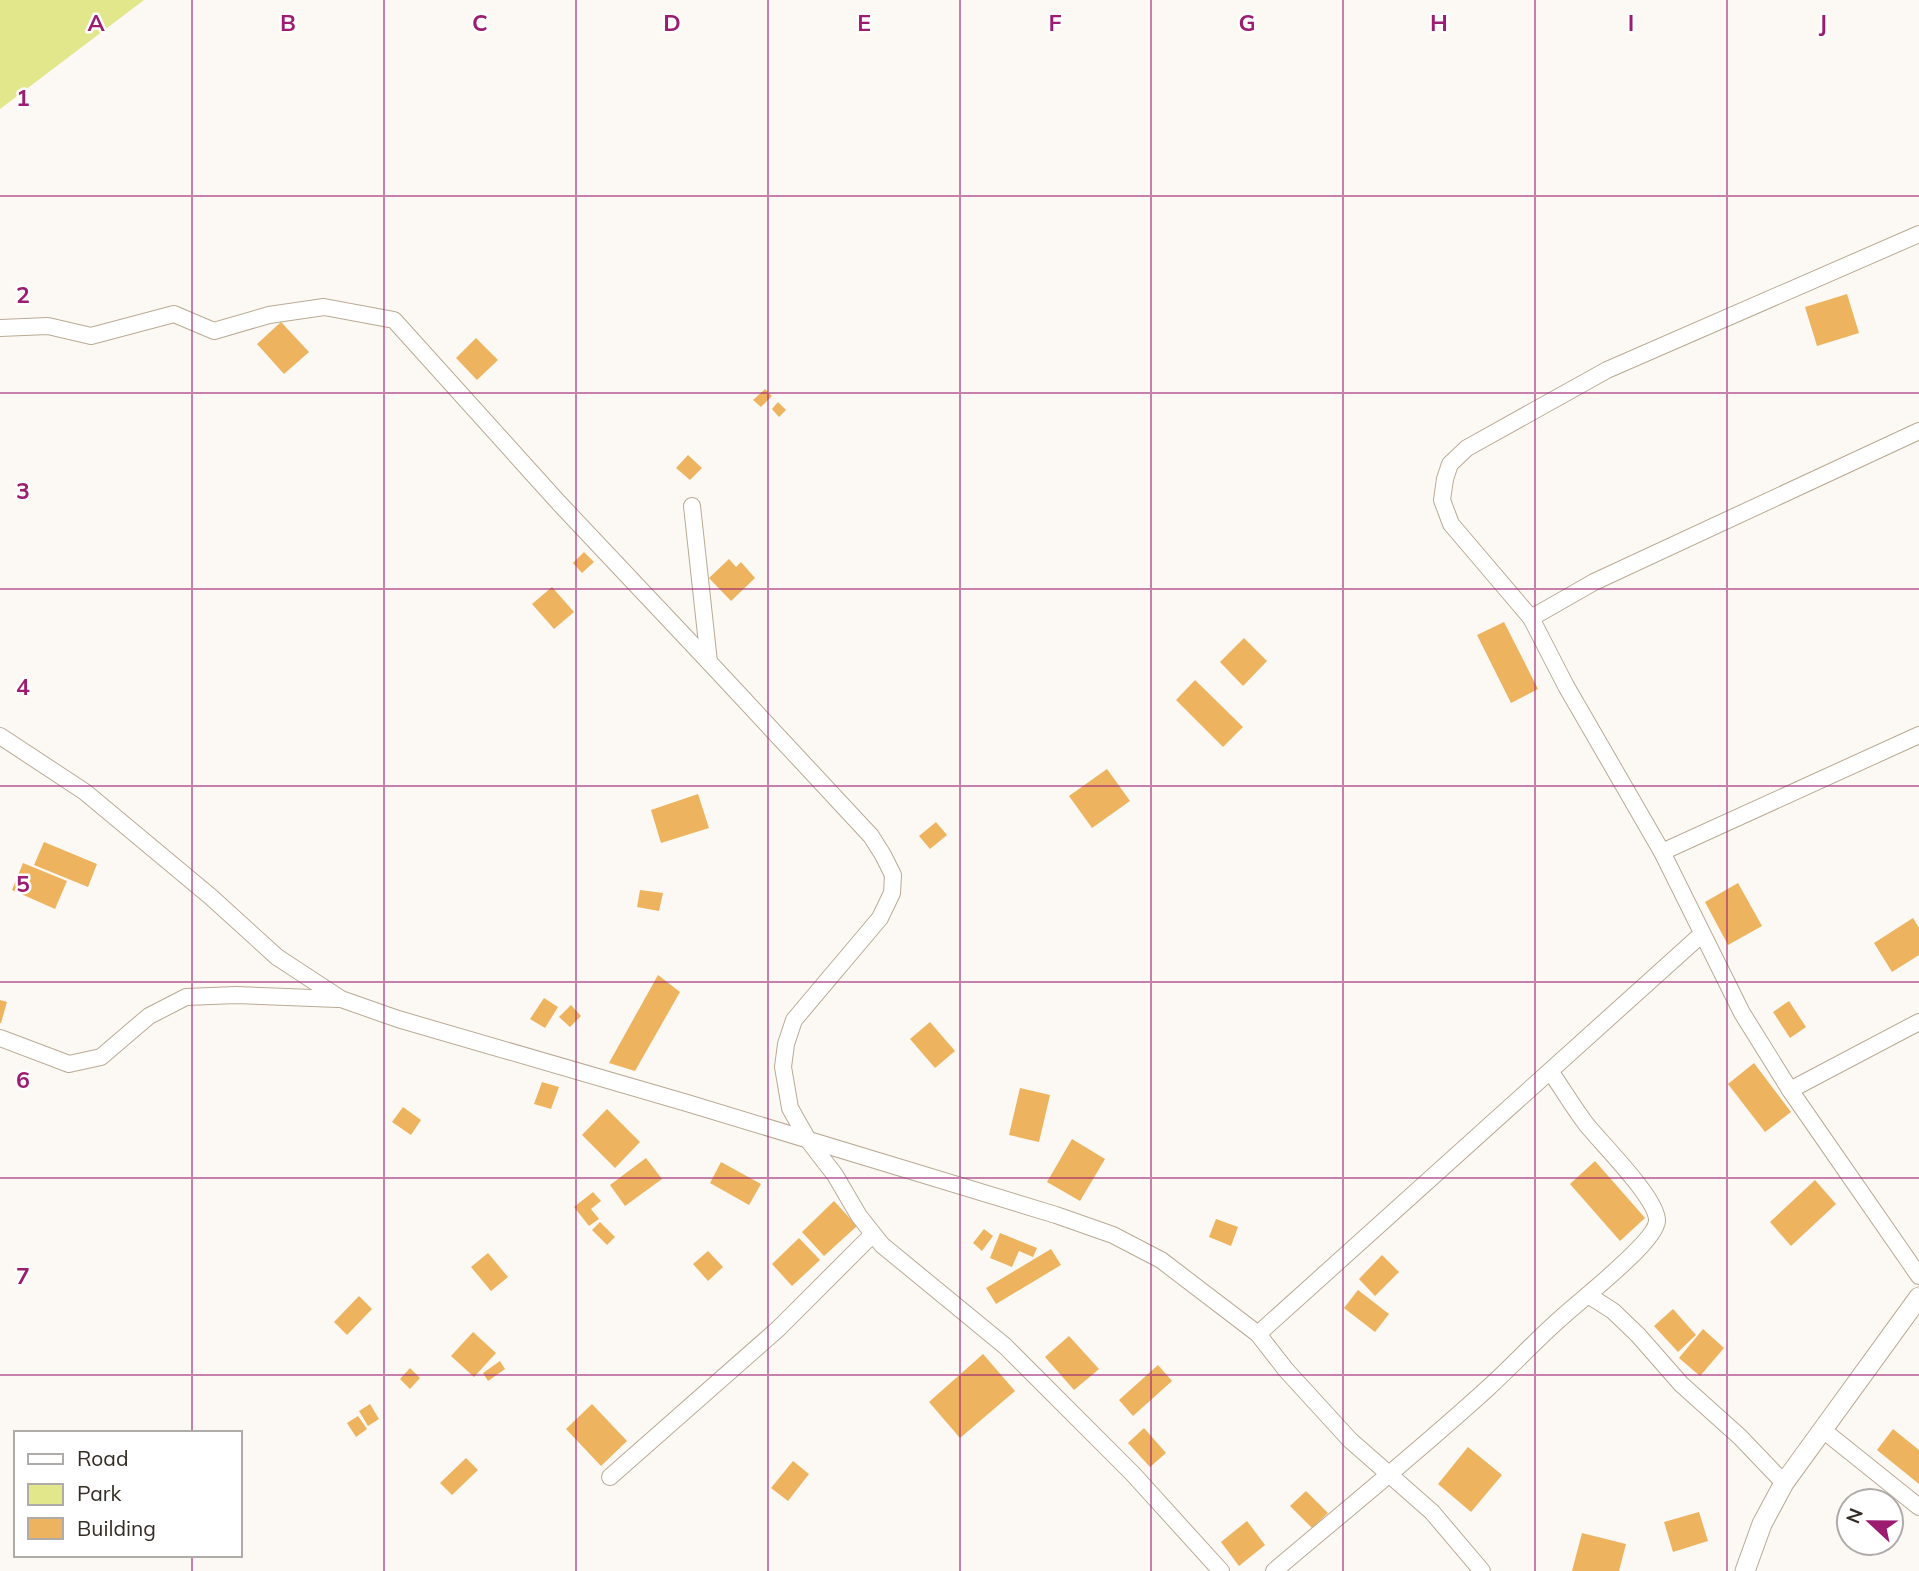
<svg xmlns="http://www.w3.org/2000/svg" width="1919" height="1571" viewBox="0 0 1919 1571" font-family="Mulish,sans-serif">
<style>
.green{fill:#e2e78c}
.building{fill:#edb35e}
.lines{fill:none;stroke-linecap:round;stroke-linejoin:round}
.minor-casing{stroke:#baaa94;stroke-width:18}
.tertiary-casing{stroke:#baaa94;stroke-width:21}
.minor{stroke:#fff;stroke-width:16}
.tertiary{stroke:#fff;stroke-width:19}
.grid{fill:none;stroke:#9b1c71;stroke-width:2;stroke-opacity:0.55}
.grid-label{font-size:23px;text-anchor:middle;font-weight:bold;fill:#9b1c71;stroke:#fff;stroke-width:5;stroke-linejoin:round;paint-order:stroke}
</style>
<rect width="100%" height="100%" fill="#fcf9f4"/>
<polygon class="green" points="0,0 144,0 0,109"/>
<g class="building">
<polygon points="1847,294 1859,333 1817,346 1805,307"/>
<polygon points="281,322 309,352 284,374 257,344"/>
<polygon points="476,338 498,360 477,380 456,358"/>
<polygon points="765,389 772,396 761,407 753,400"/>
<polygon points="778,402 786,410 779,417 772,409"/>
<polygon points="688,455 702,468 690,480 676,468"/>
<polygon points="584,552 594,562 582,573 573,563"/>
<polygon points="729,559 736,567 741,562 755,578 731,601 709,578"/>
<polygon points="552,587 574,612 554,629 532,604"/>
<polygon points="1504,622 1538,689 1511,703 1477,635"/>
<polygon points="1244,638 1267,661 1243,686 1220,662"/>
<polygon points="1195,680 1243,727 1223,747 1176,700"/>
<polygon points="1107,769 1130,801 1092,828 1069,796"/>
<polygon points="698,794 709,828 661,843 651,810"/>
<polygon points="936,822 947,835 930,849 919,836"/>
<polygon points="44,842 97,864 88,887 34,865"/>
<polygon points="23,863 67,881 55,909 12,890"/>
<polygon points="1738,883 1762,926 1728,945 1705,902"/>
<polygon points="640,890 663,893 659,911 637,907"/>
<polygon points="1913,918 1919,928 1919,955 1892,972 1874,943"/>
<polygon points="658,975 680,992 635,1071 609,1063"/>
<polygon points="544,998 558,1007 545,1028 530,1019"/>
<polygon points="0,1000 7,1002 1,1023 0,1023"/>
<polygon points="1789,1001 1806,1027 1790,1038 1773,1012"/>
<polygon points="571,1005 581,1016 570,1027 559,1017"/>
<polygon points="930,1022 955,1051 935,1068 910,1039"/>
<polygon points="1754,1063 1791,1112 1765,1132 1728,1084"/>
<polygon points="542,1082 559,1087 551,1109 534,1104"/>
<polygon points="1020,1088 1050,1095 1039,1142 1009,1135"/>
<polygon points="403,1107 421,1120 411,1135 392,1122"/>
<polygon points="607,1109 640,1142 615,1168 582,1135"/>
<polygon points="1072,1139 1105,1159 1080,1201 1047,1182"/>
<polygon points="646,1158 662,1179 625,1206 610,1185"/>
<polygon points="1595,1161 1645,1218 1620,1241 1570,1184"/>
<polygon points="721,1162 761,1184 749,1205 710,1183"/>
<polygon points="1815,1180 1836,1204 1791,1246 1770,1222"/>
<polygon points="593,1192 601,1201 591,1209 599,1219 589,1226 574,1207"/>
<polygon points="834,1201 857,1226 824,1256 802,1232"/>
<polygon points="1216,1219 1238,1227 1231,1246 1209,1237"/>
<polygon points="600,1222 615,1237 607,1245 592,1230"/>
<polygon points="984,1229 993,1236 982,1251 973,1243"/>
<polygon points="1000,1233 1037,1248 1033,1257 1019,1251 1012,1267 990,1258"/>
<polygon points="799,1238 820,1260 792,1286 772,1264"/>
<polygon points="1051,1249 1061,1265 996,1304 986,1288"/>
<polygon points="708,1251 723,1267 708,1281 693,1264"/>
<polygon points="488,1253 508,1277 491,1291 471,1267"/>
<polygon points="1382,1255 1399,1272 1375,1296 1359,1279"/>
<polygon points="1358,1290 1389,1314 1375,1332 1344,1308"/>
<polygon points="359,1296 372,1309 347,1335 334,1322"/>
<polygon points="1673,1309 1696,1335 1678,1352 1654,1326"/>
<polygon points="1703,1329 1724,1348 1700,1376 1679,1358"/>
<polygon points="473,1332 496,1353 474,1377 451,1356"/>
<polygon points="1069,1336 1099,1369 1074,1390 1045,1357"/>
<polygon points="983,1354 1015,1391 960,1438 929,1402"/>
<polygon points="500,1361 505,1369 488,1381 483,1373"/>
<polygon points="1158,1365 1172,1381 1133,1416 1119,1400"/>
<polygon points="410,1368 420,1378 410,1389 400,1379"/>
<polygon points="370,1404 379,1419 368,1426 359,1411"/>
<polygon points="592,1404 627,1441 601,1466 566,1429"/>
<polygon points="358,1416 367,1429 356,1437 347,1423"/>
<polygon points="1144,1428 1166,1453 1150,1467 1128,1443"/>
<polygon points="1893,1429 1919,1450 1919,1484 1877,1450"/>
<polygon points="1468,1447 1502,1475 1471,1512 1438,1484"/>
<polygon points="466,1458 478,1470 452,1495 440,1483"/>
<polygon points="793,1461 809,1474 788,1501 771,1488"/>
<polygon points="1306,1491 1328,1513 1312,1528 1290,1506"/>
<polygon points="1699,1512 1708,1541 1673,1552 1664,1522"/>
<polygon points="1247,1521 1265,1545 1239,1566 1221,1542"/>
<polygon points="1582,1533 1626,1544 1619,1571 1572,1571"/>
</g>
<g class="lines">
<defs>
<g id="minor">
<polyline points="1919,234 1607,370 1467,448 1450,464 1445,479 1442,500 1451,524 1531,618 1566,686 1662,852 1742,1013 1790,1090 1919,1276"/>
<polyline points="0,328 48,326 91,336 174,314 214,331 269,315 324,307 394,320 559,503 709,662 871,836 883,855 893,875 892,893 880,918 794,1020 786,1044 783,1067 790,1108 808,1140 835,1175 859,1216 882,1245 1005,1346 1133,1474 1221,1571"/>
<polyline points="692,506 709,662"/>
<polyline points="1531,618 1594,582 1919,431"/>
<polyline points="0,736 85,792 211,897 277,957 341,999 398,1019 687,1103 1056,1215 1113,1235 1161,1260 1258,1334 1286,1370 1350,1440 1432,1512 1482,1571"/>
<polyline points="1662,852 1919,735"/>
<polyline points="0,1038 69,1064 101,1057 149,1016 186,997 236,995 338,999"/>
<polyline points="1790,1090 1919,1022"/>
<polyline points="1588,1295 1613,1311 1638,1335 1681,1384 1740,1437 1784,1483"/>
<polyline points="1258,1334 1702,934"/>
<polyline points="1823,1430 1919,1507"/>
<polyline points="610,1477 778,1329 873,1234"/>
<path d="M1274 1571C1346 1510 1419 1451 1488 1388 1513 1365 1536 1340 1561 1318 1579 1301 1656 1242 1657 1221 1658 1199 1601 1143 1586 1124 1573 1107 1562 1088 1550 1071"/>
</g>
<polyline id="tertiary" points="1745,1571 1762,1524 1784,1483 1919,1297"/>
</defs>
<use href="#minor" class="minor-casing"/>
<use href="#tertiary" class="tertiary-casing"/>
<use href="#minor" class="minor"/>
<use href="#tertiary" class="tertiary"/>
</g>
<path class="grid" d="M192 0V1433M384 0V1571M576 0V1571M768 0V1571M960 0V1571M1151 0V1571M1343 0V1571M1535 0V1571M1727 0V1571M0 196H1919M0 393H1919M0 589H1919M0 786H1919M0 982H1919M0 1178H1919M0 1375H1919M192 1555V1571"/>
<g class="grid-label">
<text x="96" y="31">A</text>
<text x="288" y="31">B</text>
<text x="480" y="31">C</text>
<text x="672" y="31">D</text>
<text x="864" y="31">E</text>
<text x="1055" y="31">F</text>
<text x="1247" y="31">G</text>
<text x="1439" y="31">H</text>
<text x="1631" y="31">I</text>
<text x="1823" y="31">J</text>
<text x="23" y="106">1</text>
<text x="23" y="303">2</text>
<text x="23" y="499">3</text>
<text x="23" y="695">4</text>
<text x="23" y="892">5</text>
<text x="23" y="1088">6</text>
<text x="23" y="1284">7</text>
</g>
<rect x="14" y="1431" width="228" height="126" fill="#ffffff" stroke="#aeaba8" stroke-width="2"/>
<rect x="28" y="1454" width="35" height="10" fill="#ffffff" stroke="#aeaba8" stroke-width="2"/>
<text x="77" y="1466" font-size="21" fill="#342d25">Road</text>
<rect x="28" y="1484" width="35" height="21" fill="#e2e78c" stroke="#aeaba8" stroke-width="2"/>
<text x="77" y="1501" font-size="21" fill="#342d25">Park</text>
<rect x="28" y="1518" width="35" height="21" fill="#edb35e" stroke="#aeaba8" stroke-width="2"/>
<text x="77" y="1536" font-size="21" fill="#342d25">Building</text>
<g transform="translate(1870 1522) rotate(292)"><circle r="33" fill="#ffffff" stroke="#aeaba8" stroke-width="2"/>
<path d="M0-5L12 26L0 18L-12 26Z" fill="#9b1c71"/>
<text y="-10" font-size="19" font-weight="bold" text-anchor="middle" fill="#342d25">N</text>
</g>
</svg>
